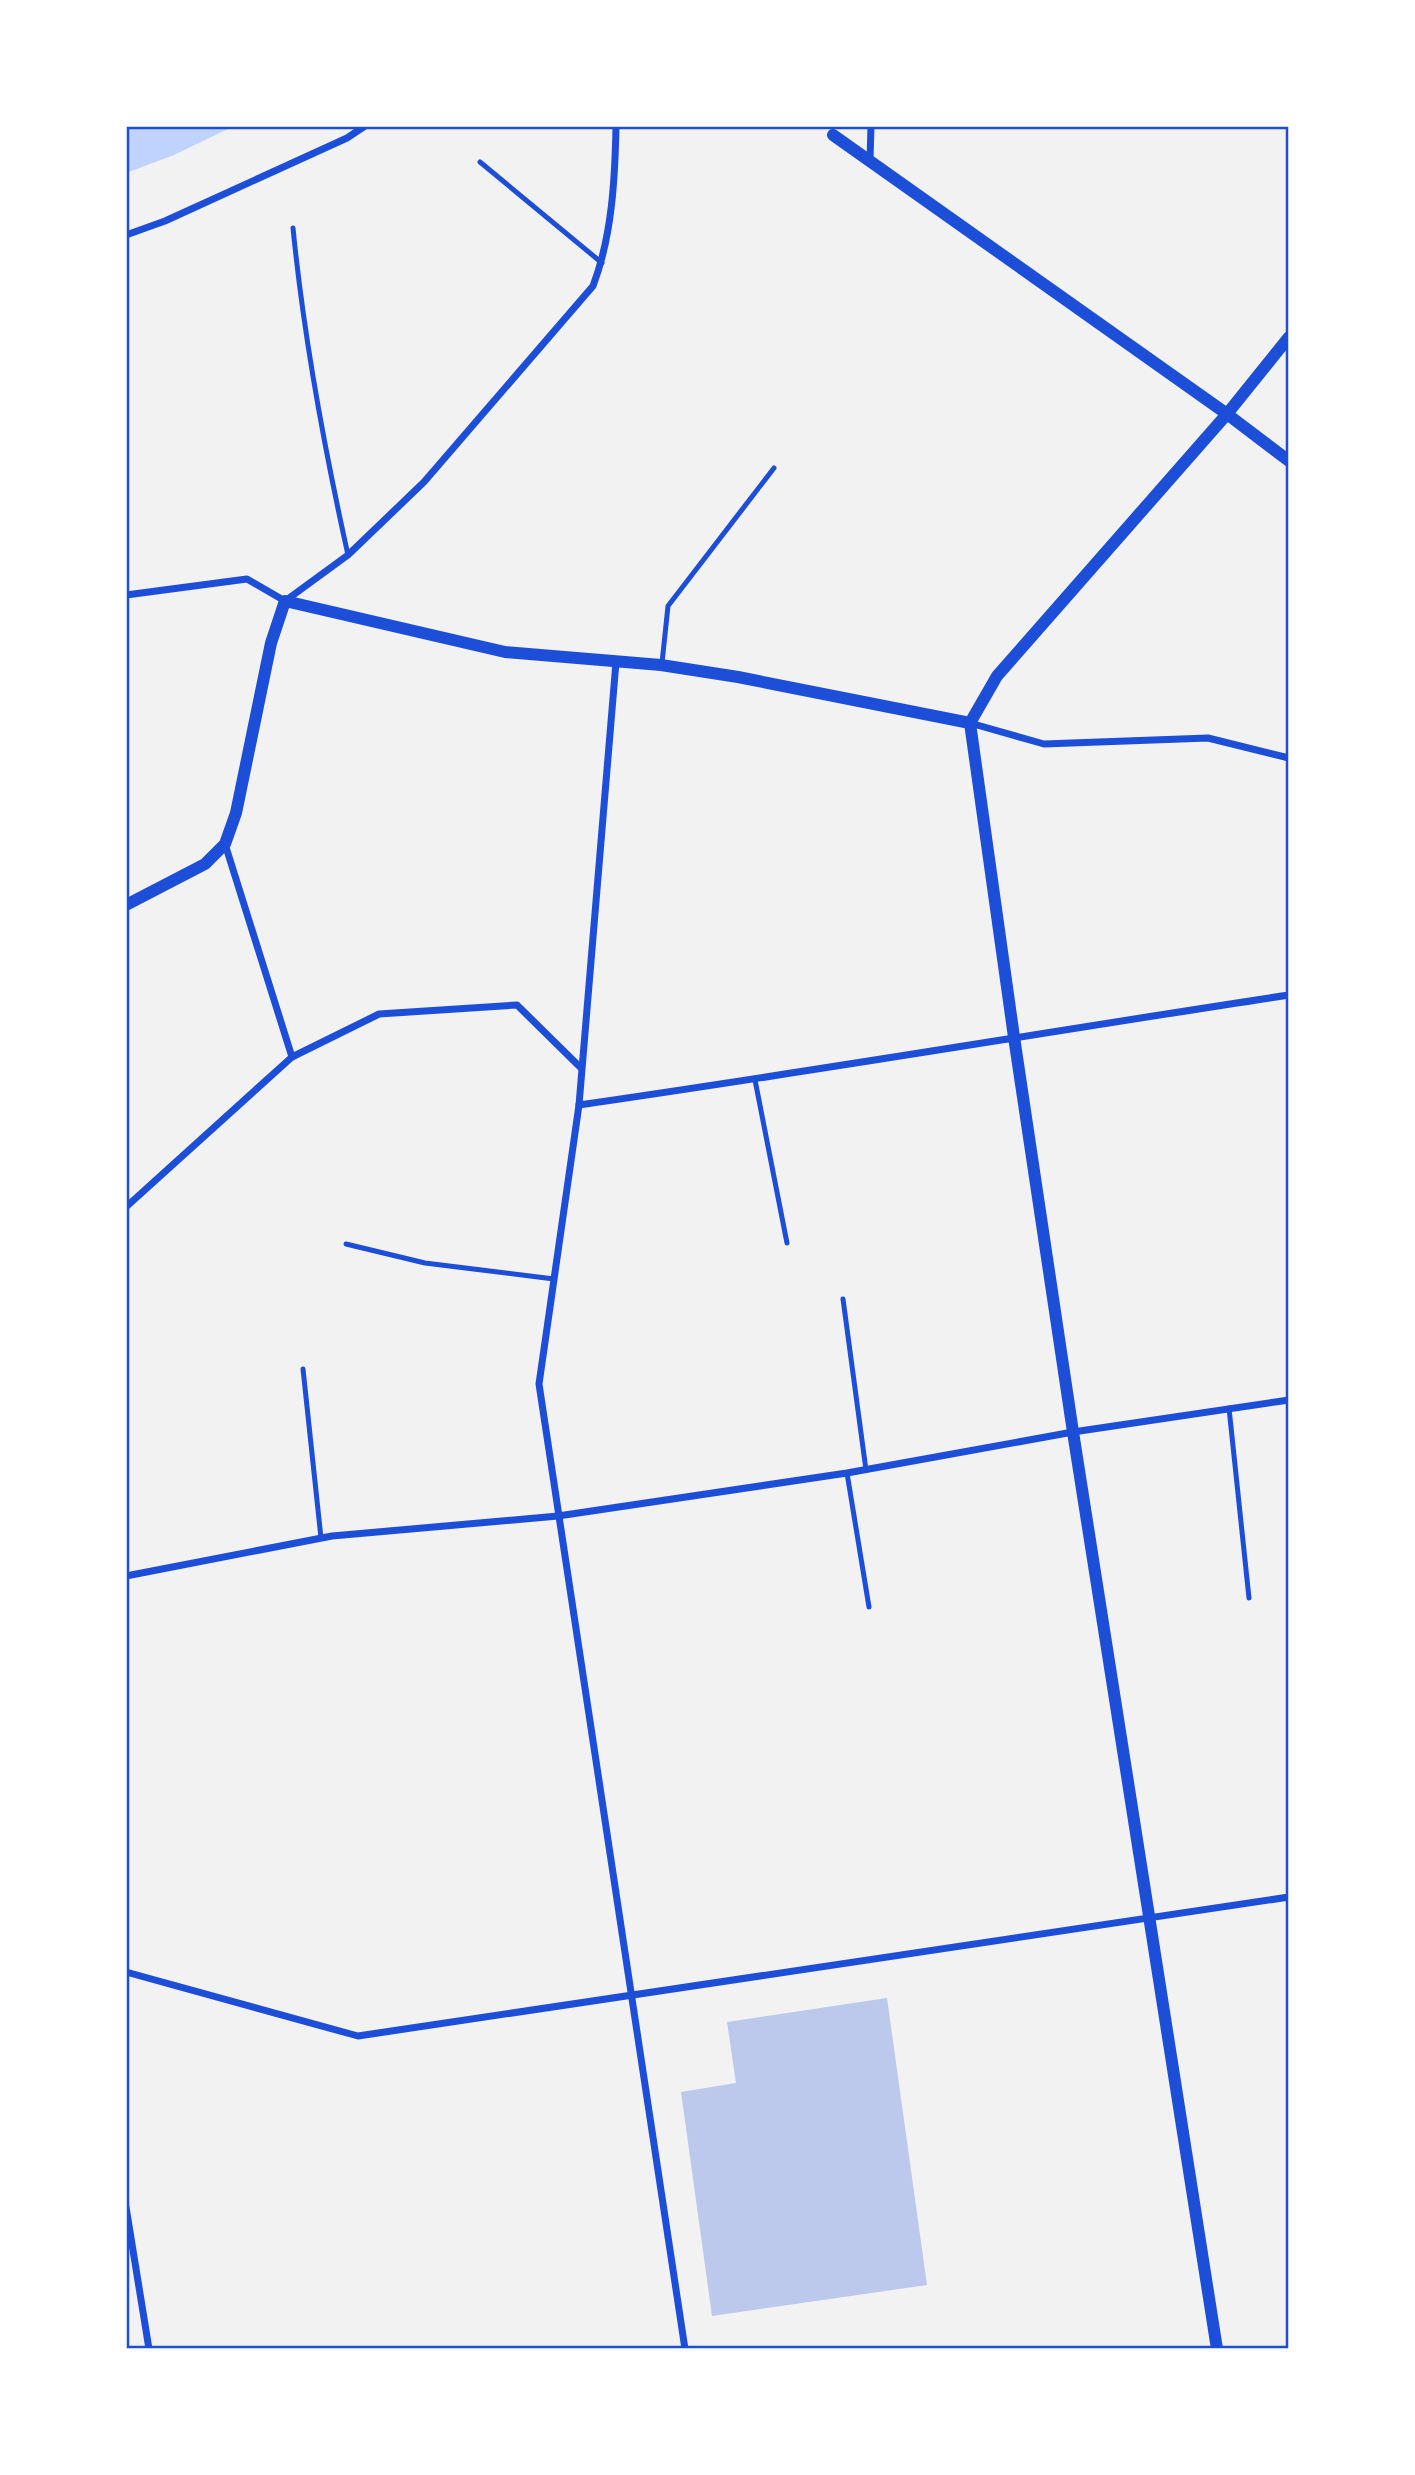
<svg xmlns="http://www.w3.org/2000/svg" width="1415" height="2475" viewBox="0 0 1415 2475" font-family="'Public Sans',sans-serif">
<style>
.water{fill:#bfd3fe}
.building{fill:#bdc9ec}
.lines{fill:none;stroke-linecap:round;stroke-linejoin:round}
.service{stroke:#1d4ed8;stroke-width:5}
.minor{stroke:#1d4ed8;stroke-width:7}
.tertiary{stroke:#1d4ed8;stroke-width:12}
.neatline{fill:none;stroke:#1d4ed8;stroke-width:2.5}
</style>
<rect width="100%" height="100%" fill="#f2f2f2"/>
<polygon class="water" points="126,126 234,126 174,155 126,173"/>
<polygon class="building" points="887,1998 927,2285 712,2316 681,2092 736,2083 727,2022"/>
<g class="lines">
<g class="service">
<polyline points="480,162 602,263"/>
<path d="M293 228C304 339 324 447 348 555"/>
<polyline points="662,663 668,606 774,468"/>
<polyline points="755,1080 787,1243"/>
<polyline points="346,1244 425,1263 554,1279"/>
<polyline points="843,1299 866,1470"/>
<polyline points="303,1369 321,1538"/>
<polyline points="1229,1408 1249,1598"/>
<polyline points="847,1473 869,1607"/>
</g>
<g class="minor">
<polyline points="870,160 871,126"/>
<polyline points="126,235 165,221 347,138 365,126"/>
<path d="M126 595 247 579 285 601 348 555 424 482 593 286C612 236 615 179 616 126"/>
<polyline points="616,662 579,1105 539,1384 685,2349"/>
<polyline points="970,723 1044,744 1208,738 1289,758"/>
<polyline points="225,844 292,1057 379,1014 517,1005 581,1068"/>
<path d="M579 1105C816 1071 1052 1031 1289 995"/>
<polyline points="126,1207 292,1057"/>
<polyline points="126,1576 332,1536 558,1516 847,1473 1073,1432 1289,1400"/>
<polyline points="126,1972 358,2036 1289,1897"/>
<polyline points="126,2207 149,2349"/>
</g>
<g class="tertiary">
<polyline points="833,135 1227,414 1289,461"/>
<polyline points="126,905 205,864 225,844 236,813 271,643 285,601 505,652 661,665 738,677 970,723"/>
<polyline points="1217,2349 1073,1432 1014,1037 970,723 997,676 1227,414 1289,337"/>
</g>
</g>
<rect width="1415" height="2475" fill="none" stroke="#ffffff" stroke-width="256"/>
<rect x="128" y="128" width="1159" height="2219" class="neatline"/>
</svg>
